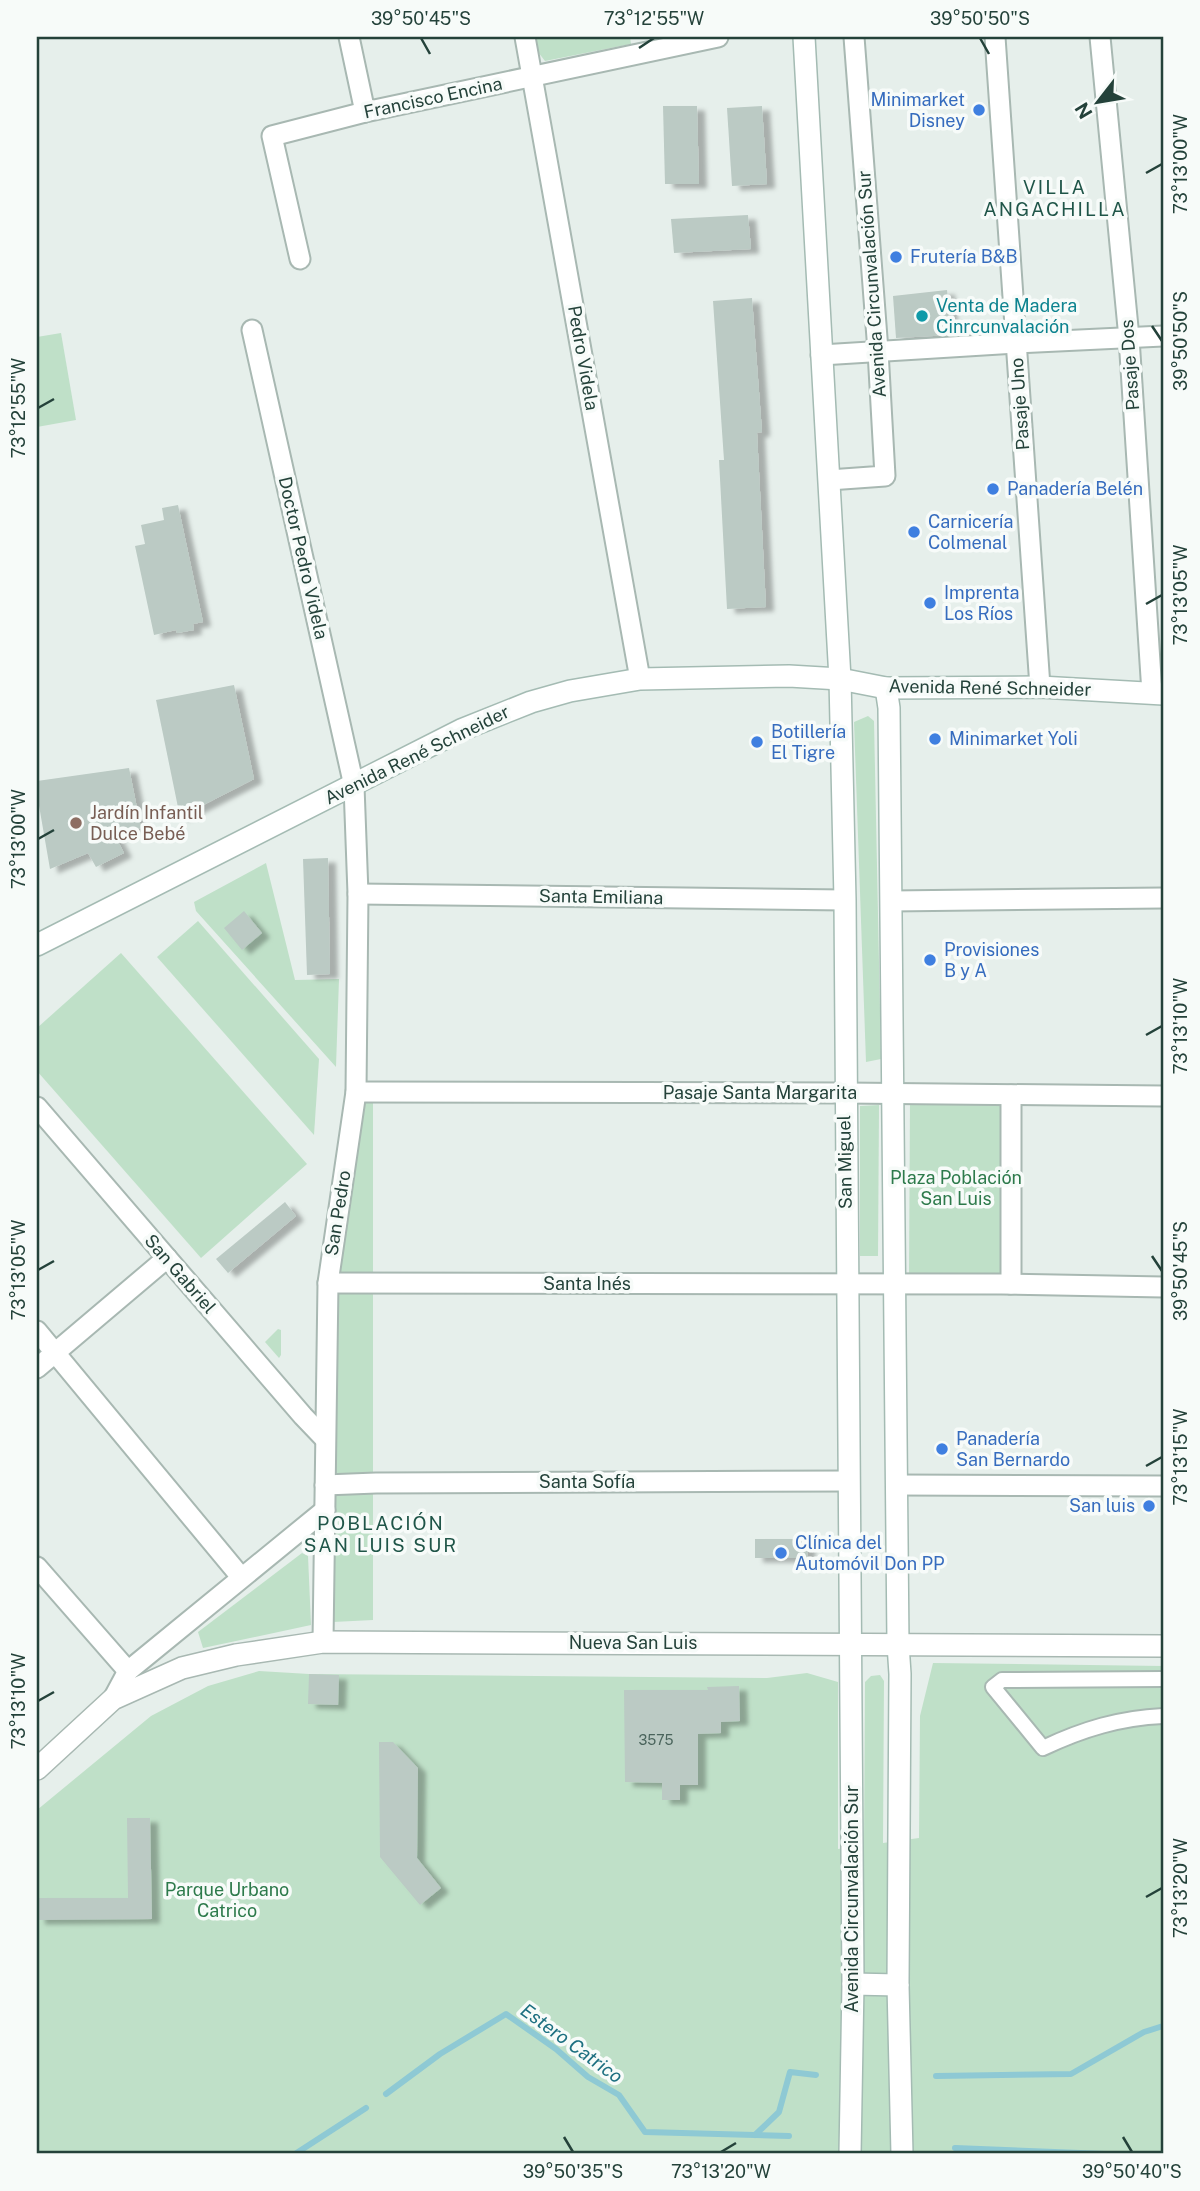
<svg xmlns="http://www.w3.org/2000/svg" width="1200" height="2191" viewBox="0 0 1200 2191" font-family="'Public Sans',sans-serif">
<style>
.green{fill:#bfe0c8}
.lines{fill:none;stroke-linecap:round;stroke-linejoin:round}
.stream{stroke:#8ec9d4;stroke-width:6}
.building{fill:#bbcac4;filter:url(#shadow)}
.pedestrian-casing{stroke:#a8b8b2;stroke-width:18}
.minor-casing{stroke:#a8b8b2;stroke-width:23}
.tertiary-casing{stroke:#a8b8b2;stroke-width:24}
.secondary-casing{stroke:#a4bbb3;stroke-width:24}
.pedestrian{stroke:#fff;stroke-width:14}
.minor{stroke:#fff;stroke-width:19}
.tertiary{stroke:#fff;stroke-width:21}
.secondary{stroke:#fff;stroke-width:21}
.ticks{fill:none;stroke:#24423a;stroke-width:2.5}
.shop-dot{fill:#3f7fe0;stroke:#f7fbf9;stroke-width:2.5}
.culture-dot{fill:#0f9aa8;stroke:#f7fbf9;stroke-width:2.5}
.education-dot{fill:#8d6e63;stroke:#f7fbf9;stroke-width:2.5}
.labels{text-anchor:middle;stroke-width:7;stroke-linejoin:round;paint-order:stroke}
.number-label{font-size:14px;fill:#4a645c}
.street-label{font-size:18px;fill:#24423a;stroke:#f7fbf9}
.shop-label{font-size:18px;fill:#366cbe;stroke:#f7fbf9;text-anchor:start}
.culture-label{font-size:18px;fill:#0d838f;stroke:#f7fbf9;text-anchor:start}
.education-label{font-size:18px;fill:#785e54;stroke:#f7fbf9;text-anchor:start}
.park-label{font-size:18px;fill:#2d7a4b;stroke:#f7fbf9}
.neighbourhood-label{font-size:19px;letter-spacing:2px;fill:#1f5548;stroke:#f7fbf9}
.water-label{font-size:19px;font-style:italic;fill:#1c6f80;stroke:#f7fbf9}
.neatline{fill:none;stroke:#24423a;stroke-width:2.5}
.ticks-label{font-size:18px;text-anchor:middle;fill:#24423a}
</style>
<defs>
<filter id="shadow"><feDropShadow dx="8" dy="4.5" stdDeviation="2" flood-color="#0004"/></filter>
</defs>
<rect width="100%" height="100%" fill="#e6efeb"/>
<g class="green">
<polygon points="535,37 630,37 631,44 545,61 538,52"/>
<polygon points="61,333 76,420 37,427 37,337"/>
<polygon points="868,716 874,721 881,1059 866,1062 854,722"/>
<polygon points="266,863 295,980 339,979 336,1067 196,911 194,902"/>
<polygon points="198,921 319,1059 314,1135 157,957"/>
<polygon points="121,953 307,1164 201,1258 37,1071 37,1028"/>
<polygon points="373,1098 373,1620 333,1622 332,1449 338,1252 366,1099"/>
<polygon points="1004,1101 1001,1279 909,1281 910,1102"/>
<polygon points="879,1105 878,1256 860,1256 860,1106"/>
<polygon points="278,1329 281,1330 281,1355 279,1358 265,1342"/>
<polygon points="302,1553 308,1556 311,1625 203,1648 198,1632"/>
<polygon points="933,1663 1163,1666 1163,2154 37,2154 37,1810 151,1716 208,1686 259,1671 309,1674 767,1678 807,1673 838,1682 838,1849 864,1845 865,1682 871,1676 880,1675 884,1681 883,1843 919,1838 920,1716"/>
</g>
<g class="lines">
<g class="stream">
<polyline points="936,2076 1071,2074 1144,2032 1163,2026"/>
<polyline points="386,2094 440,2054 506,2014 556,2049 588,2077 619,2095 645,2132 789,2136"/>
<polyline points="755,2135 779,2112 790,2072 816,2075"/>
<polyline points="955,2148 1106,2154"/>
<polyline points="295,2154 366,2108"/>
</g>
</g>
<g class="building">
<polygon points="663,106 697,106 699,184 665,184"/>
<polygon points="762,106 767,184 732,186 727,108"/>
<polygon points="748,215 751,249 674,253 671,219"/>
<polygon points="947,290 952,335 896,338 893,296"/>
<polygon points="752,298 762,432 757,433 766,607 727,609 719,460 724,460 713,301"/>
<polygon points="178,505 203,622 193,624 194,630 177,633 176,630 154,635 135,546 145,544 141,525 164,520 162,508"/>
<polygon points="234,685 254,779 180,817 156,700"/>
<polygon points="129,768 141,828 113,832 124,853 96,867 88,853 50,869 37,794 37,781"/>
<polygon points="328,858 330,974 307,975 303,859"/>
<polygon points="244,911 262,933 242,950 224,928"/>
<polygon points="285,1202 296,1216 228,1273 216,1259"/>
<polygon points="755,1539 808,1539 807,1558 755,1558"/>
<polygon points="309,1674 339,1675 338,1705 308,1704"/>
<polygon points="739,1686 740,1721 721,1722 721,1733 698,1734 698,1785 680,1785 680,1800 662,1800 662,1783 625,1782 624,1690 708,1690 707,1687"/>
<polygon points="379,1742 393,1742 418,1768 417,1858 441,1888 420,1905 380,1857"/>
<polygon points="127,1818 150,1818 152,1919 37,1920 37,1898 128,1898"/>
</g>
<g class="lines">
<defs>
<path id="pedestrian" d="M1163 1679 1002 1680 993 1687 1043 1748C1083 1729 1120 1718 1163 1716"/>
<g id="minor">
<polyline points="349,37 365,112"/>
<polyline points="525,37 640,679"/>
<polyline points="995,37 1040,687"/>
<polyline points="1100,37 1129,338 1152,693"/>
<polyline points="300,259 272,136 365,112 718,37"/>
<polyline points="252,330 354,786 358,894 356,1092 328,1283 323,1642"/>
<polyline points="821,355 1016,343 1163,336"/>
<polyline points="829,480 885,476 878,351 854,37"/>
<polyline points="358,894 845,900"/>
<polyline points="891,901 1163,898"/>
<polyline points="356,1092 845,1093 1163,1096"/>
<polyline points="37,1107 303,1416 325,1439"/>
<polyline points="328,1283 1001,1284 1163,1287"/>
<polyline points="1011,1284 1011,1095"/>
<polyline points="37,1331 241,1577"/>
<polyline points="37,1368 167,1258"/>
<polyline points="325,1485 376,1483 849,1481"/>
<polyline points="897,1485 1163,1486"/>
<polyline points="37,1567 128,1671"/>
<polyline points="113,1699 128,1671 325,1510"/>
</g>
<polyline id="tertiary" points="37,1769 113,1699 182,1668 236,1655 323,1642 1163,1646"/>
<g id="secondary">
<polyline points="804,37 840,679 845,900 853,1984 850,2154"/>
<polyline points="886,688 889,708 898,1644 900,1674 898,1985 902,2154"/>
<polyline points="37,945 461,730 531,702 570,691 640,679 789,676 840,679 886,688 1040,687 1163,694"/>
<polyline points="853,1984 898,1985"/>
</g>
</defs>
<use href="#pedestrian" class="pedestrian-casing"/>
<use href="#minor" class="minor-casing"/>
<use href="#tertiary" class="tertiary-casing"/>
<use href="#secondary" class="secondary-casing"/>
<use href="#pedestrian" class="pedestrian"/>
<use href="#minor" class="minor"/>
<use href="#tertiary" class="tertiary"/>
<use href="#secondary" class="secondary"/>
</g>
<path class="ticks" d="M421 38 430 54M980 38 989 54M639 48 654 38M1146 173 1162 164M1152 326 1162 341M38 408 54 399M1146 604 1162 595M38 839 54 830M1146 1035 1162 1026M1152 1256 1162 1271M38 1270 54 1261M1146 1466 1162 1457M38 1701 54 1692M1146 1897 1162 1888M564 2137 573 2152M1123 2137 1132 2152M721 2152 736 2143"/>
<g class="shop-dot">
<circle cx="979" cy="110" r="7"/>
<circle cx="896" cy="257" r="7"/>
<circle cx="993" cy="489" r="7"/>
<circle cx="914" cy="532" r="7"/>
<circle cx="930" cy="603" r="7"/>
<circle cx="935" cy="739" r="7"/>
<circle cx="757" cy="742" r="7"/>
<circle cx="930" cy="960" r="7"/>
<circle cx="942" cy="1449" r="7"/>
<circle cx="1149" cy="1506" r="7"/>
<circle cx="781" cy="1553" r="7"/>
</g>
<circle class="culture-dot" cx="922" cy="316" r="7"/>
<circle class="education-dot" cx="76" cy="823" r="7"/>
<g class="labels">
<g class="number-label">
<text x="656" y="1745">3575</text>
</g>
<g class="street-label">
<text transform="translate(433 98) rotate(-12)" y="6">Francisco Encina</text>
<text transform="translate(872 284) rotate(-94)" y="6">Avenida Circunvalación Sur</text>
<text transform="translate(583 358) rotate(80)" y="6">Pedro Videla</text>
<text transform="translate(1130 365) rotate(-94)" y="6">Pasaje Dos</text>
<text transform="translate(1020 404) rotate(-94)" y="6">Pasaje Uno</text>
<text transform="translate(303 558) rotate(77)" y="6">Doctor Pedro Videla</text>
<text transform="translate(990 688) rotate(1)" y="6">Avenida René Schneider</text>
<text transform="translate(417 755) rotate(-26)" y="6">Avenida René Schneider</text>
<text transform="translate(601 897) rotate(1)" y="6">Santa Emiliana</text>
<text x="760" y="1099">Pasaje Santa Margarita</text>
<text transform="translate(845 1162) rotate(-91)" y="6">San Miguel</text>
<text transform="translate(338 1213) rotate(-81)" y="6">San Pedro</text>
<text transform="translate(180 1274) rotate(49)" y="6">San Gabriel</text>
<text x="587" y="1290">Santa Inés</text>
<text x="587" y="1488">Santa Sofía</text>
<text x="633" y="1649">Nueva San Luis</text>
<text transform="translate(852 1899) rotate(-90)" y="6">Avenida Circunvalación Sur</text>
</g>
<g class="shop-label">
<text x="965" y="106" text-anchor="end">Minimarket<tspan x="965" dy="21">Disney</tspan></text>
<text x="910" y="263">Frutería B&amp;B</text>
<text x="1007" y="495">Panadería Belén</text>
<text x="928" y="528">Carnicería<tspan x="928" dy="21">Colmenal</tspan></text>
<text x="944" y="599">Imprenta<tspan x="944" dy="21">Los Ríos</tspan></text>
<text x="771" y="738">Botillería<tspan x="771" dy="21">El Tigre</tspan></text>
<text x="949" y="745">Minimarket Yoli</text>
<text x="944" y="956">Provisiones<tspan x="944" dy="21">B y A</tspan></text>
<text x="956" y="1445">Panadería<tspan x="956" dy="21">San Bernardo</tspan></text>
<text x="1135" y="1512" text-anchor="end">San luis</text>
<text x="795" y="1549">Clínica del<tspan x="795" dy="21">Automóvil Don PP</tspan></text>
</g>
<g class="culture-label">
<text x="936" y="312">Venta de Madera<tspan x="936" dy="21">Cinrcunvalación</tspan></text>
</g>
<g class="education-label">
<text x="90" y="819">Jardín Infantil<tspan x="90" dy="21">Dulce Bebé</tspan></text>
</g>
<g class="park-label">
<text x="956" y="1184">Plaza Población<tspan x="956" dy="21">San Luis</tspan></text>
<text x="227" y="1896">Parque Urbano<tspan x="227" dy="21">Catrico</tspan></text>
</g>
<g class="neighbourhood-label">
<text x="1055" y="194">VILLA<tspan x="1055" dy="22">ANGACHILLA</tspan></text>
<text x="381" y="1530">POBLACIÓN<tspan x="381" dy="22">SAN LUIS SUR</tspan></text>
</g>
<g class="water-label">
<text transform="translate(572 2043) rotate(36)" y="7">Estero Catrico</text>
</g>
</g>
<rect width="1200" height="2191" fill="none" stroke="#f7fbf9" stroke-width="77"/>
<g transform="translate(1098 102) rotate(239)" stroke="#f7fbf9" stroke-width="5" paint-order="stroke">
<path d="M0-5L12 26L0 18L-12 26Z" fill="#24423a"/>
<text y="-10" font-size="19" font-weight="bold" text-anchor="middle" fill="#24423a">N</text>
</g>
<rect x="38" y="38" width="1124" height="2114" class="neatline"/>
<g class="ticks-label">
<text x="421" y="25">39°50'45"S</text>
<text x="654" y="25">73°12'55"W</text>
<text x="980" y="25">39°50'50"S</text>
<text transform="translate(1181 164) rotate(-90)" y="6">73°13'00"W</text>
<text transform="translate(1181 341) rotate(-90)" y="6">39°50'50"S</text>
<text transform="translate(19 408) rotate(-90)" y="6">73°12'55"W</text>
<text transform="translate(1181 595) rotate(-90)" y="6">73°13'05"W</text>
<text transform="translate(19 839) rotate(-90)" y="6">73°13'00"W</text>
<text transform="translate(1181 1026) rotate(-90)" y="6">73°13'10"W</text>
<text transform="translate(19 1270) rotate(-90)" y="6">73°13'05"W</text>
<text transform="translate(1181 1271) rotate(-90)" y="6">39°50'45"S</text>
<text transform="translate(1181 1457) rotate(-90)" y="6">73°13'15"W</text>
<text transform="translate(19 1701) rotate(-90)" y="6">73°13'10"W</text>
<text transform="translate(1181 1888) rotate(-90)" y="6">73°13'20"W</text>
<text x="573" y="2178">39°50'35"S</text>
<text x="721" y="2178">73°13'20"W</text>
<text x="1132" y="2178">39°50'40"S</text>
</g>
</svg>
